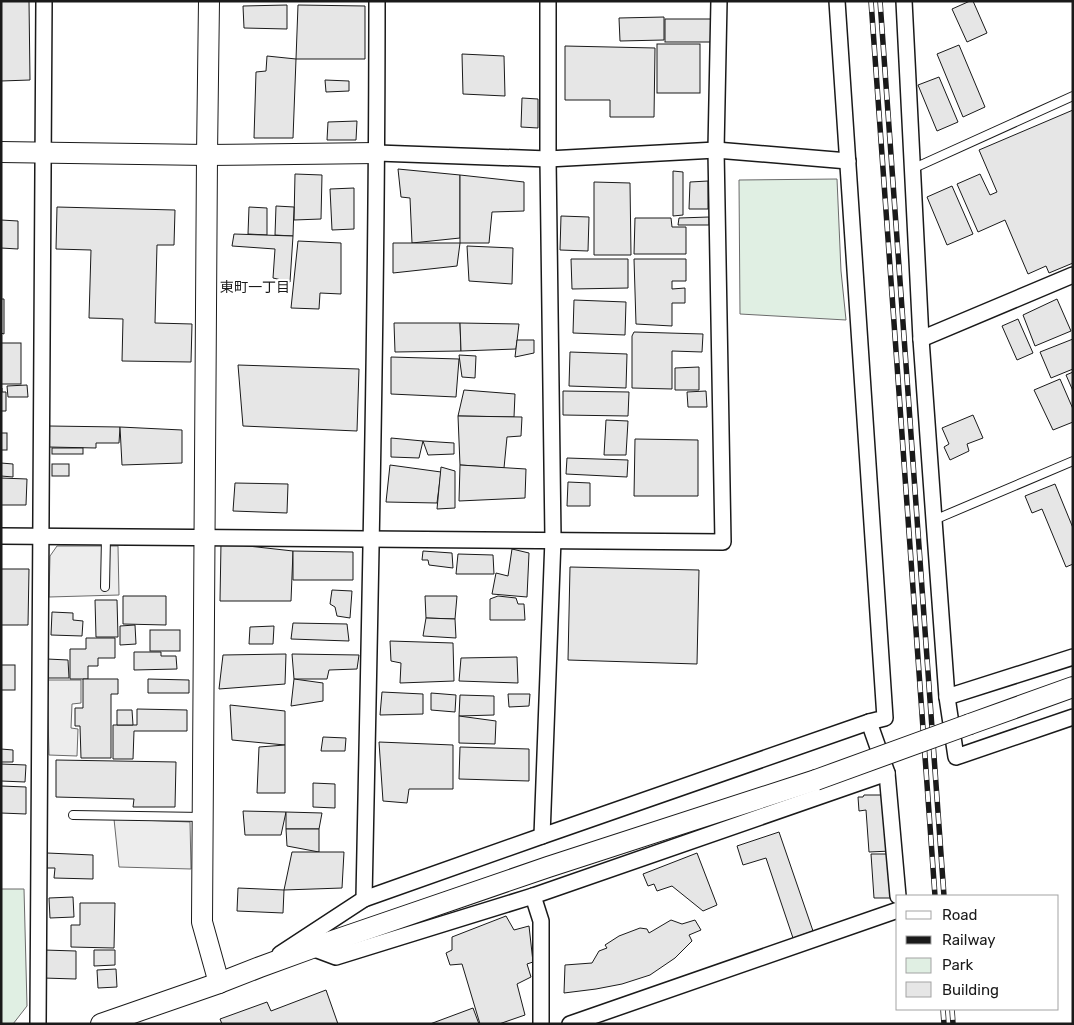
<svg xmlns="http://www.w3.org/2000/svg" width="1074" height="1025" viewBox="0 0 1074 1025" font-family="Rubik,'Noto Sans JP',sans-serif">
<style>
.green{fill:#e0efe3;stroke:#6a6a6a}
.parking{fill:#ededed;stroke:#6a6a6a}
.building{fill:#e6e6e6;stroke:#1a1a1a}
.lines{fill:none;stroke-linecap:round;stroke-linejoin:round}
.lane-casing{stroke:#1a1a1a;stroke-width:10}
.street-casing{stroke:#1a1a1a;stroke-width:18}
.secondary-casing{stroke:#1a1a1a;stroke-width:22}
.lane{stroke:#fff;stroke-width:8}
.street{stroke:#fff;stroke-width:15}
.secondary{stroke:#fff;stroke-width:20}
.rail-casing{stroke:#1a1a1a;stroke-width:5.5}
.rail{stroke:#fff;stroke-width:4;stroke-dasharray:11;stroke-linecap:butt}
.secondary-bridge-casing{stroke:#1a1a1a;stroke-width:22;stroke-linecap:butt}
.secondary-bridge{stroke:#fff;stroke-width:20}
.labels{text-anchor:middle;stroke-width:4;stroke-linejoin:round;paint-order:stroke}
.neighbourhood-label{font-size:14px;fill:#1a1a1a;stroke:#fff}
</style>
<rect width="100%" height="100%" fill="#fff"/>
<g class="green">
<polygon points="837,179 841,271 846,320 740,314 739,180"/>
<polygon points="1,889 24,889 27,1006 13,1024 1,1024"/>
</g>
<g class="parking">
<polygon points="57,546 118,546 119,595 49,597 50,556"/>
<polygon points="47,680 81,680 81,703 72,704 71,728 78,729 77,756 49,755"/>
<polygon points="114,819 190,822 191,869 119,867"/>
</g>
<g class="building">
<polygon points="1,1 29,1 30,80 1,81"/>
<polygon points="970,1 973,1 987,33 967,42 952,9"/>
<polygon points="287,5 287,29 244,28 243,6"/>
<polygon points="298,5 365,6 365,59 296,59"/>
<polygon points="664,17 664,40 620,41 619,18"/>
<rect x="665" y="19" width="47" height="23"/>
<rect x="657" y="44" width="43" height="49"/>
<polygon points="959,45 985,107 963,117 937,54"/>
<polygon points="565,46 655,48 654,117 610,117 610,100 565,100"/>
<polygon points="462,54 504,56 505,96 463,94"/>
<polygon points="267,56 296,59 293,138 254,138 256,72 266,71"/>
<polygon points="939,77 958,122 937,131 918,85"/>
<polygon points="325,80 349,81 349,91 326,92"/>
<polygon points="522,98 538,99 538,128 521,127"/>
<polygon points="1073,110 1073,263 1049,273 1046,266 1028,274 1005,220 978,232 957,184 980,174 990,195 997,192 979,150"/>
<polygon points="357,121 356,140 327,140 328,122"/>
<polygon points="398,169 460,175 460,238 412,243 410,198 401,197"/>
<polygon points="673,171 683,172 683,215 673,216"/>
<polygon points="295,174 322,175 321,219 294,220"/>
<polygon points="460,175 524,182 524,211 492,212 489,243 460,243"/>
<polygon points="708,181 708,209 689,209 690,182"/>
<polygon points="594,182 630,183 631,255 594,255"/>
<polygon points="952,186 973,234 947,245 927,197"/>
<polygon points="354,188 354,229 332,230 330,189"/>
<polygon points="276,206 294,207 293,236 275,235"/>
<polygon points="57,207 175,210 174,245 157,245 155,323 192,324 191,362 122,361 123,319 89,318 91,250 56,249"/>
<polygon points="249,207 267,208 267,235 248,234"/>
<polygon points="561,216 589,217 588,251 560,250"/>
<polygon points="709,217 709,225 678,225 679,218"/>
<polygon points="635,218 671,218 672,227 686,227 686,254 634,254"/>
<polygon points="1,220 18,221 18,249 1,248"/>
<polygon points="234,234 293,236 290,282 273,278 275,249 232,246"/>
<polygon points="298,241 341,243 341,294 320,293 319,309 291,308"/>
<polygon points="393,243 460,243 457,266 393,273"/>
<polygon points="467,246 513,248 512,284 469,281"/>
<polygon points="571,259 628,259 628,288 572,289"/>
<polygon points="634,259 686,259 686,281 672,281 672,289 685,288 685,303 672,303 672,326 636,324"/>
<polygon points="1,299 4,299 4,334 1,333"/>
<polygon points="1057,299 1071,331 1035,346 1023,315"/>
<polygon points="574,300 626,302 625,335 573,333"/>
<polygon points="1018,319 1033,353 1017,360 1002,326"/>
<polygon points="394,323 460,323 461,351 395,352"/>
<polygon points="460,323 519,324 516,349 461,351"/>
<polygon points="634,332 703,334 702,352 672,351 672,389 632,388 632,336"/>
<polygon points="1073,339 1073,369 1051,378 1040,352"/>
<polygon points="517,340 534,340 534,353 515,357"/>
<rect x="1" y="343" width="20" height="41"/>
<polygon points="570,352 627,354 626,388 569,386"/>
<polygon points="459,355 476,356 475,378 462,377"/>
<polygon points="391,357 459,359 456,397 391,394"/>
<polygon points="238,365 359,369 357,431 243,426"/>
<polygon points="699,367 699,390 675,390 675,368"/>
<polygon points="1073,372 1073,391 1066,375"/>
<polygon points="1060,379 1073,409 1073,422 1053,430 1034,390"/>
<polygon points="27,385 28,397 8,397 7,386"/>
<polygon points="1,388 2,388 2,392 6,392 6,411 1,411 1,417"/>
<polygon points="464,390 515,394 514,417 458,416"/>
<polygon points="563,391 629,392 628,416 563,415"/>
<polygon points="706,391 707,407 688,407 687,392"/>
<polygon points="973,415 983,438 967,444 969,451 950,460 944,447 949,444 942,428"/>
<polygon points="458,416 522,417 521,436 507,437 504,468 460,465"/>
<polygon points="606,420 628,421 626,455 604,455"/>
<polygon points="49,426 120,427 119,443 96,443 96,448 49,447"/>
<polygon points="120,427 182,430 182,463 122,465"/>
<rect x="1" y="433" width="6" height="17"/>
<polygon points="391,438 423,441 419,458 391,457"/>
<polygon points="635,439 698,440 698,496 634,496"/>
<polygon points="423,441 454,443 454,454 428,455"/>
<rect x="52" y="448" width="31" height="6"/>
<polygon points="567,458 628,460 627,477 566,474"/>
<polygon points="1,463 13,464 13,477 1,476"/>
<rect x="52" y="464" width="17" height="12"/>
<polygon points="390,465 441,472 437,503 386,502"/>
<polygon points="460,465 526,469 525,498 459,501"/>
<polygon points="441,467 455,471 455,508 437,509"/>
<polygon points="1,478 27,479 26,505 1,505"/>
<polygon points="568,482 590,483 590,506 567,506"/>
<polygon points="235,483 288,484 287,513 233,511"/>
<polygon points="1055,484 1073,528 1073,564 1066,567 1042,509 1032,513 1025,496"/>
<polygon points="221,543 293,551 291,601 220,601"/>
<polygon points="512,549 529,553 527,597 492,594 496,573 508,576"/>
<polygon points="293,551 353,552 353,580 293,580"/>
<polygon points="423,551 452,553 453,568 429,565 428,560 422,560"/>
<polygon points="458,554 493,555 494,574 456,574"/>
<polygon points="570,567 699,570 697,664 568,660"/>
<polygon points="1,569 29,569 28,625 1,625"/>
<polygon points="332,590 352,591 350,618 337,616 335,607 330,604"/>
<polygon points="123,596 166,596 166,625 123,624"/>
<polygon points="425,596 457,596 455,619 426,618"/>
<polygon points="498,596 516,598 518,604 524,604 525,620 490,620 490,599"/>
<polygon points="95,600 117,600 118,637 96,637"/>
<polygon points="52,612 73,613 73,620 83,621 82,636 51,635"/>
<polygon points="426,618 455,619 456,638 423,636"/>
<polygon points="293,623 347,624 349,641 291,639"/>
<polygon points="135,625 136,644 120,645 120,626"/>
<polygon points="274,626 273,644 249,644 250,627"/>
<rect x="150" y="630" width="30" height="21"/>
<polygon points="86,638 115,638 115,658 98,658 98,666 88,666 88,679 70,679 70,649 86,649"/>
<polygon points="390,641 453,643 454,681 400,683 401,663 391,661"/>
<polygon points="134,652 161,652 161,656 176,656 177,669 134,670"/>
<polygon points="286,654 285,684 219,689 223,655"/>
<polygon points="292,654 359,655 357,669 329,670 327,679 294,679"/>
<polygon points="517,657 518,683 459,681 461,658"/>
<polygon points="47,659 68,660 69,678 47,678"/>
<rect x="1" y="665" width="14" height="25"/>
<polygon points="83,679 118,679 118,694 111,694 111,758 81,758 80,726 75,726 75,708 83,708"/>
<polygon points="148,679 189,680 189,693 148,693"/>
<polygon points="294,679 323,683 323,701 291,706"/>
<polygon points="382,692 423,694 423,714 380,715"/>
<polygon points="431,693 456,695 455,712 431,710"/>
<polygon points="508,694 530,694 529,706 509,707"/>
<polygon points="460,695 494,696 494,715 459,716"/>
<polygon points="230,705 285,711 285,745 232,740"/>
<polygon points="137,709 187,710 187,731 134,731 133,759 113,759 113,725 137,725"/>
<polygon points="117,710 132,710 133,725 117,725"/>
<polygon points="459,716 496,721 495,744 459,743"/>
<polygon points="323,737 346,738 345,751 321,751"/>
<polygon points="379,742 453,745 453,789 409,789 407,803 383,801"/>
<polygon points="285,745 285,793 257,793 259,747"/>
<polygon points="460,747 529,749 529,781 459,779"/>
<polygon points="1,749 13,750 13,762 1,762"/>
<polygon points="56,760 176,762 175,807 133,807 134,799 56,797"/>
<polygon points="1,764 26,765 25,782 1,781"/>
<polygon points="313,783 335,784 335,808 313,807"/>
<polygon points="1,786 26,787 26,814 1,813"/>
<polygon points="864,795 886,795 891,851 869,852 866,810 859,811 858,797 863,797"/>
<polygon points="243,811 286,812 281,835 245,835"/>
<polygon points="286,812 322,813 319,829 286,829"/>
<polygon points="286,829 319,829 319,852 287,846"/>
<polygon points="779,832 813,931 793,938 766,858 743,865 737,846"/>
<polygon points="292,852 344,852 342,888 284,890"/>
<polygon points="47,853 93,855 93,879 54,878 55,868 47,868"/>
<polygon points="697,853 717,905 703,911 672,886 657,891 654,884 648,886 643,874"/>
<polygon points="871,854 888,854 891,898 874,898"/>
<polygon points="238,888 284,890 283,913 237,911"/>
<polygon points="73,897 74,917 50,918 49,898"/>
<polygon points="80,903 115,903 114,948 71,947 71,925 80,925"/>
<polygon points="506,916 514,930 529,926 533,962 527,964 531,977 517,984 525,1015 499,1024 480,1024 462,964 450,965 446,953 452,950 452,937"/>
<polygon points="671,920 682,924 695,920 701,930 689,935 692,941 675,958 650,975 622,984 596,989 564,993 565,965 592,963 599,951 607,948 605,945 619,936 640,928 647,929 649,933"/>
<polygon points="44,950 76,951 76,979 43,978"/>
<polygon points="94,950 115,950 115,965 94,966"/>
<polygon points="116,969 117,987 98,988 97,970"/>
<polygon points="326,990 338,1024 222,1024 220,1019 267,1002 271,1011"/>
<polygon points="473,1008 479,1024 430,1024"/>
</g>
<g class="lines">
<defs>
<g id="lane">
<polyline points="912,169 1073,96"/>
<polyline points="934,520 1073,461"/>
<polyline points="105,587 106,537"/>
<polyline points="73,815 203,817"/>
</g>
<g id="street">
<polyline points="904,1 921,339 934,520 947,697 956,757 1073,717"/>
<polyline points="377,153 548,159 716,150 848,161"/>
<polyline points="921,339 1073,275"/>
<polyline points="1,536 723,542 716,150 719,1"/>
<polyline points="947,697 1073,657"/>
<polyline points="869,722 887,773 898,896"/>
<polyline points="542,836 553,539 548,159 548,1"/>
<polyline points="533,896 541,921 541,1024"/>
<polyline points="364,899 542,836 869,722 885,718 837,1"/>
<polyline points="312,948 336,957 533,896 887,773"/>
<path d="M280 954 364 899C370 600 377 301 377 1"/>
<polyline points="38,1024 44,1"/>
<polyline points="570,1024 898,910"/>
</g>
<g id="secondary">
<polyline points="209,1 207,155 202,922 219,983"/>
<polyline points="1,152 207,155 377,153"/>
<polyline points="970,724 1073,687"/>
<polyline points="101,1024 219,983 260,967 312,948 548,867 816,780"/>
</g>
</defs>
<use href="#lane" class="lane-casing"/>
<use href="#street" class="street-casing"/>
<use href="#secondary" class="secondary-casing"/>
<use href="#lane" class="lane"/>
<use href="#street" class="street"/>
<use href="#secondary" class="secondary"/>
<defs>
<g id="rail">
<polyline points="871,1 935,896"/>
<polyline points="880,1 944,896"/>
<polyline points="943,1009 944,1024"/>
<polyline points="952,1009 953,1024"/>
</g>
</defs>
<use href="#rail" class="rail-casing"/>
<use href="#rail" class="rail"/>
<defs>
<polyline id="secondary-bridge" points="816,780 970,724"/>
</defs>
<use href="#secondary-bridge" class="secondary-bridge-casing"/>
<use href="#secondary-bridge" class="secondary-bridge"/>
</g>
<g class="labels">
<g class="neighbourhood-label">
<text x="255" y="292">東町一丁目</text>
</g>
</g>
<rect width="1074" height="1025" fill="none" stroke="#1a1a1a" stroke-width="5"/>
<rect x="896" y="895" width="162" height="115" fill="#ffffff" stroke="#a3a3a3"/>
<rect x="906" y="911" width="25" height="8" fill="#ffffff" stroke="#a3a3a3"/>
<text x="942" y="920" font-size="15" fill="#1a1a1a">Road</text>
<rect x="906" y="936" width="25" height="8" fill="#1a1a1a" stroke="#a3a3a3"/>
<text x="942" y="945" font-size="15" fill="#1a1a1a">Railway</text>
<rect x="906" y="958" width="25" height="15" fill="#e0efe3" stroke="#a3a3a3"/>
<text x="942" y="970" font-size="15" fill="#1a1a1a">Park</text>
<rect x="906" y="982" width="25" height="15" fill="#e6e6e6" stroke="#a3a3a3"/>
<text x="942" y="995" font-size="15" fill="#1a1a1a">Building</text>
</svg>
